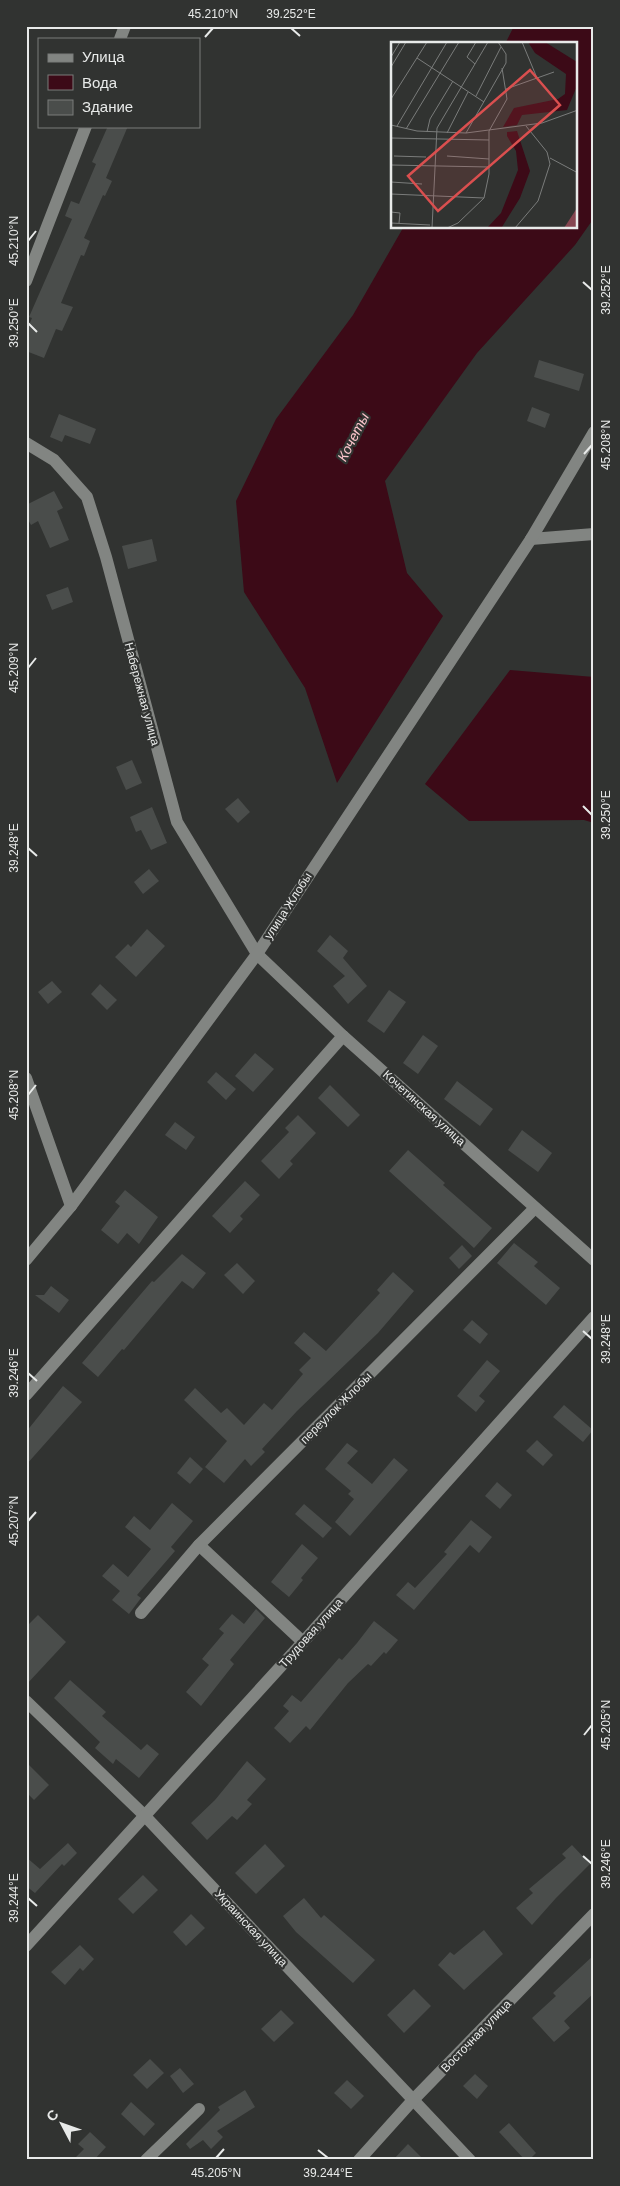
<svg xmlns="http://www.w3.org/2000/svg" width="620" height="2186" viewBox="0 0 620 2186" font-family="Arial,sans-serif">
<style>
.water{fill:#3c0a17}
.building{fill:#4a4d4b}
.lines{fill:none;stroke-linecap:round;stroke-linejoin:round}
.minor{stroke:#828582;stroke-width:12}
.ticks{fill:none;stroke:#e8eae9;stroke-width:2}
.labels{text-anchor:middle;stroke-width:4.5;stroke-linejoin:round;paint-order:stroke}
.street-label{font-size:12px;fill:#e8eae9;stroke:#313331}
.water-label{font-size:14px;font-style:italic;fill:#fdc6cd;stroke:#313331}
.inset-road{fill:none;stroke:#7a7c7b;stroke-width:1}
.view{fill:#da4f4f;fill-opacity:0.15;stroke:#da4f4f;stroke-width:2.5}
.inset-edge{fill:none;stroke:#e8eae9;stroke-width:2.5}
.neatline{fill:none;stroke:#e8eae9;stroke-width:2}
.ticks-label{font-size:12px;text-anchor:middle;fill:#e8eae9}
</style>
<rect width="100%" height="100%" fill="#313331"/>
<g class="water">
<polygon points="514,26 594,26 594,218 575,245 477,353 385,481 407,573 443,616 337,783 305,688 244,592 236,501 276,419 353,315 403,228 576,228 576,44 505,44"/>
<polygon points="510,670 594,677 594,823 584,820 469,821 425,784"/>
</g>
<g class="building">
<polygon points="108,126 128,126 106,178 112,181 105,196 103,195 84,238 90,241 84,256 81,255 61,303 73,307 62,331 56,329 44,358 26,351 26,332 32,318 29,317 72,219 65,216 71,201 79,204 96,164 92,162"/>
<polygon points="539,360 584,374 579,391 534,377"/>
<polygon points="532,407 550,414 545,428 527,421"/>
<polygon points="59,414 96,429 90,444 65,435 62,442 50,437"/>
<polygon points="54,491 63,508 57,511 69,540 50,548 38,521 31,525 26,516 26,505"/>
<polygon points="152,539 157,561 128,569 122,546"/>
<polygon points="68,587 73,602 52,610 46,595"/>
<polygon points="132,760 142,783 126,790 116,767"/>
<polygon points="238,798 250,812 238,823 225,809"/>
<polygon points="152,807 167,843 151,850 141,830 136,832 130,817"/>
<polygon points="149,869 159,881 143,894 134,882"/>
<polygon points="147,929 165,946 136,977 115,957 128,944 131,947"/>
<polygon points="330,935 348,951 343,958 367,986 348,1004 333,986 345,976 317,951"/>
<polygon points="52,981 62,992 48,1004 38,992"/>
<polygon points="100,984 117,1000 107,1010 91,994"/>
<polygon points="389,990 406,1002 384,1033 367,1021"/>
<polygon points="423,1035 438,1046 418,1074 403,1063"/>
<polygon points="255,1053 274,1069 253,1092 235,1076"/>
<polygon points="216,1072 236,1089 226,1100 207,1082"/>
<polygon points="457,1081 493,1109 480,1126 444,1099"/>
<polygon points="330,1085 360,1115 348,1127 318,1098"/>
<polygon points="298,1115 316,1133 290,1161 293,1164 279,1179 261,1161 289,1132 285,1128"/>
<polygon points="175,1122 195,1137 186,1150 165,1135"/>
<polygon points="522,1130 552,1153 538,1172 508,1150"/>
<polygon points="408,1150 445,1183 443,1185 492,1228 474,1248 389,1171"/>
<polygon points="245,1181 260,1195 240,1216 243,1219 230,1233 212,1216"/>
<polygon points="125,1190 158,1217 139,1244 127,1233 118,1244 101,1230 120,1206 115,1202"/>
<polygon points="514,1243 538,1262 534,1266 560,1288 546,1305 497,1263"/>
<polygon points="462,1245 472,1256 459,1269 449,1258"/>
<polygon points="182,1254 206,1273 193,1289 182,1281 124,1350 122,1349 98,1377 82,1363 152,1281 154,1282"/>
<polygon points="237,1263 255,1281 243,1294 224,1275"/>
<polygon points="393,1272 414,1291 378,1333 297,1411 262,1449 265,1452 251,1466 245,1459 224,1483 205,1467 227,1441 184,1400 195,1388 221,1413 227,1408 244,1425 264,1403 272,1410 303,1374 299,1370 311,1358 294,1343 304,1332 326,1351 380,1293 377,1290"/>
<polygon points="51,1286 69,1300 59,1313 35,1295 44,1295"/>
<polygon points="472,1320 488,1334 480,1344 463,1330"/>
<polygon points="487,1360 500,1371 479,1396 485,1401 476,1412 457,1396"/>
<polygon points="63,1386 82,1402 26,1465 26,1432"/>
<polygon points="564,1405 593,1430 583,1442 553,1417"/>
<polygon points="537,1440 553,1455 543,1466 526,1451"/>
<polygon points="347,1443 358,1451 347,1463 372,1484 394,1458 408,1470 350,1536 335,1522 354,1499 348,1494 351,1491 325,1469"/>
<polygon points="190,1457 203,1469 190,1484 177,1473"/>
<polygon points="497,1482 512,1495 500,1509 485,1496"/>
<polygon points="172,1503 193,1521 171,1547 175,1551 137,1595 141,1598 129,1614 112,1600 120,1591 102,1576 113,1564 128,1577 151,1549 125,1527 134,1516 150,1530"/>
<polygon points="304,1504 332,1528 323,1538 295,1514"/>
<polygon points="471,1520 492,1537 479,1553 470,1545 414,1610 396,1595 408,1582 415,1588 447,1554 444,1552"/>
<polygon points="302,1544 318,1558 301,1578 303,1580 289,1597 271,1582"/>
<polygon points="256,1609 265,1618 230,1660 234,1664 201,1706 186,1692 209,1665 202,1659 224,1633 219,1629 232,1614 244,1624"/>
<polygon points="38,1615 66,1642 26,1685 26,1627"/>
<polygon points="374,1621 398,1640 386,1654 384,1652 371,1666 368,1664 348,1683 310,1730 306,1726 290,1743 274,1728 289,1711 283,1706 292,1695 301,1702 339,1658 342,1660 357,1643"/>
<polygon points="70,1680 106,1712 102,1716 141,1750 147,1744 159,1754 139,1778 116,1759 113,1764 95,1748 100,1742 54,1698"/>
<polygon points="247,1761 266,1779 247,1800 252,1804 237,1820 232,1816 207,1840 191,1823 215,1800"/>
<polygon points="26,1762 49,1785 34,1800 26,1792"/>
<polygon points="68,1843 77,1853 64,1866 62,1864 35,1893 26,1886 26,1857 40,1869"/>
<polygon points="265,1844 285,1866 256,1894 235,1873"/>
<polygon points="572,1845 590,1864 556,1898 532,1925 516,1908 533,1893 529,1889 566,1858 562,1854"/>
<polygon points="143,1875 158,1890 133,1914 118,1899"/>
<polygon points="304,1898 321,1918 324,1915 375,1960 353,1983 296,1932 283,1916"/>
<polygon points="191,1914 205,1928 186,1946 173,1932"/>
<polygon points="484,1930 503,1954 464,1990 438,1965 450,1952 454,1955"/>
<polygon points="80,1945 94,1959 83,1971 80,1968 65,1985 51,1972"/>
<polygon points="594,1955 594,1993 564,2021 570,2028 554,2042 532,2018 556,1996 553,1993"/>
<polygon points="414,1989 431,2006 404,2033 387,2015"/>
<polygon points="281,2010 294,2023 274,2042 261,2029"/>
<polygon points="150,2059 164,2073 147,2089 133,2075"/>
<polygon points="180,2068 194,2084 183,2093 170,2076"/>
<polygon points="475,2074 488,2086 477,2099 463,2086"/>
<polygon points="347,2080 364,2096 351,2109 334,2093"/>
<polygon points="245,2090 255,2107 217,2131 223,2137 211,2149 203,2140 190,2149 186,2144 220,2110 218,2107"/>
<polygon points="131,2102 155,2124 144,2136 121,2114"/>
<polygon points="509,2123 536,2153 529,2160 525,2160 499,2132"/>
<polygon points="90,2132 106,2147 94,2160 73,2160 84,2149 78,2144"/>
<polygon points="408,2144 424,2160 393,2160"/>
</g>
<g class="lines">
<g class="minor">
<polyline points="120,39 125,26"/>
<polyline points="26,281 86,126"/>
<polyline points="26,443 54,460 87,497 106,557 177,822 257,954 343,1036 594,1260"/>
<polyline points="531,539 594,534"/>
<polyline points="26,1078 71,1206"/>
<polyline points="26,1260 71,1206 257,954 531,539 594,432"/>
<polyline points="26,1395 343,1036"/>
<polyline points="199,1545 303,1642"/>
<polyline points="141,1613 199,1545 535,1208"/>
<polyline points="26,1701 144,1815 470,2160"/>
<polyline points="26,1946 303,1642 594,1317"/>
<polyline points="146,2160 199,2109"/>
<polyline points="359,2160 413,2100 594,1914"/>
</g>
</g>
<path class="ticks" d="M291 28 300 36M205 37 213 28M28 241 36 231M583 282 592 290M28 323 37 332M584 454 592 445M28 668 36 658M583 806 592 815M28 848 37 856M28 1095 36 1085M583 1331 592 1339M28 1373 37 1381M28 1521 36 1512M584 1735 592 1725M583 1856 592 1864M28 1898 37 1906M318 2150 328 2158M216 2158 224 2149"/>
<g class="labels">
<g class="street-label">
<text transform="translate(142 694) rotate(75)" y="4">Набережная улица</text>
<text transform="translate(288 906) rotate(-57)" y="4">улица Жлобы</text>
<text transform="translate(424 1108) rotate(42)" y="4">Кочетинская улица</text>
<text transform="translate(336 1408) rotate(-45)" y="4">переулок Жлобы</text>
<text transform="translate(311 1633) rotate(-48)" y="4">Трудовая улица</text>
<text transform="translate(251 1928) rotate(47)" y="4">Украинская улица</text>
<text transform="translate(476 2036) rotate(-46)" y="4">Восточная улица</text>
</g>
<g class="water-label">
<text transform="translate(353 437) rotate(-63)" y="5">Кочеты</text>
</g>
</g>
<g transform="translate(391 42)">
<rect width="186" height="186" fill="#313331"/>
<path d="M186 166V186H173Z" fill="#854550"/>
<path d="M137 0H154L186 20V44L176 68 131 73 126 83 112 85 123 66 167 57 174 52 175 32 144 11ZM126 89 139 129 129 156 111 185 96 186 110 171 127 128 125 109 116 94V90Z" fill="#3c0a17"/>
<path class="inset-road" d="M131 0 146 36M0 15 9 0M26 16 93 60M84 22 76 15 85 0M0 25 15 0M115 47 163 30M85 54 110 5M0 57 36 0M0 83 26 89 75 91 151 81 187 68M6 84 56 0M15 87 68 0M36 90 39 77 62 39M56 91 77 50M75 91 115 21V12L107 0M0 96 98 98M3 114 35 115M56 114 98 117M159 116 187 131M0 123 98 125M0 140 31 142M0 152 93 156M0 170 9 171 8 181M0 181 39 183M41 186 46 86 97 0M56 186 67 181 93 156 98 132V89L116 57 111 26M124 186 147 159 159 122 156 110 135 84"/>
<path class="view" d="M139 28 169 63 47 169 17 134Z"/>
<rect width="186" height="186" class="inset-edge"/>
</g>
<rect width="620" height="2186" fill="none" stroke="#313331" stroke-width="55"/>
<rect x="38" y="38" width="162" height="90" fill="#313331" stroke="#7a7c7b"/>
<rect x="48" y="54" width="25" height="8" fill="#828582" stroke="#7a7c7b"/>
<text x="82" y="62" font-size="15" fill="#e8eae9">Улица</text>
<rect x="48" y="75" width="25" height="15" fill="#3c0a17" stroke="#7a7c7b"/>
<text x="82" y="88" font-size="15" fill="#e8eae9">Вода</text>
<rect x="48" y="100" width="25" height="15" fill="#4a4d4b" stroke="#7a7c7b"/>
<text x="82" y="112" font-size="15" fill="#e8eae9">Здание</text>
<g transform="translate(62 2124) rotate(311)" stroke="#313331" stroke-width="4" paint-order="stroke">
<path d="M0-4L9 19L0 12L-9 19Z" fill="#e8eae9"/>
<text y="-8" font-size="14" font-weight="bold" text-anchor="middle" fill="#e8eae9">С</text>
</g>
<rect x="28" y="28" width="564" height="2130" class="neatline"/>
<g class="ticks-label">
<text x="213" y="18">45.210°N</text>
<text x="291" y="18">39.252°E</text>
<text transform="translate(14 241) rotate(-90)" y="4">45.210°N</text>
<text transform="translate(606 290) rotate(-90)" y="4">39.252°E</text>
<text transform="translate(14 323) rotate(-90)" y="4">39.250°E</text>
<text transform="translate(606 445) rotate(-90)" y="4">45.208°N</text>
<text transform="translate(14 668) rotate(-90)" y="4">45.209°N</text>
<text transform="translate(606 815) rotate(-90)" y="4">39.250°E</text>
<text transform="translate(14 848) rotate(-90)" y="4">39.248°E</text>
<text transform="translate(14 1095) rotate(-90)" y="4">45.208°N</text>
<text transform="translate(606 1339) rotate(-90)" y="4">39.248°E</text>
<text transform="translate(14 1373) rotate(-90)" y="4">39.246°E</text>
<text transform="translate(14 1521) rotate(-90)" y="4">45.207°N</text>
<text transform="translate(606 1725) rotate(-90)" y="4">45.205°N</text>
<text transform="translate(606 1864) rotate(-90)" y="4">39.246°E</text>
<text transform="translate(14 1898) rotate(-90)" y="4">39.244°E</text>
<text x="216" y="2177">45.205°N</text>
<text x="328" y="2177">39.244°E</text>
</g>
</svg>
